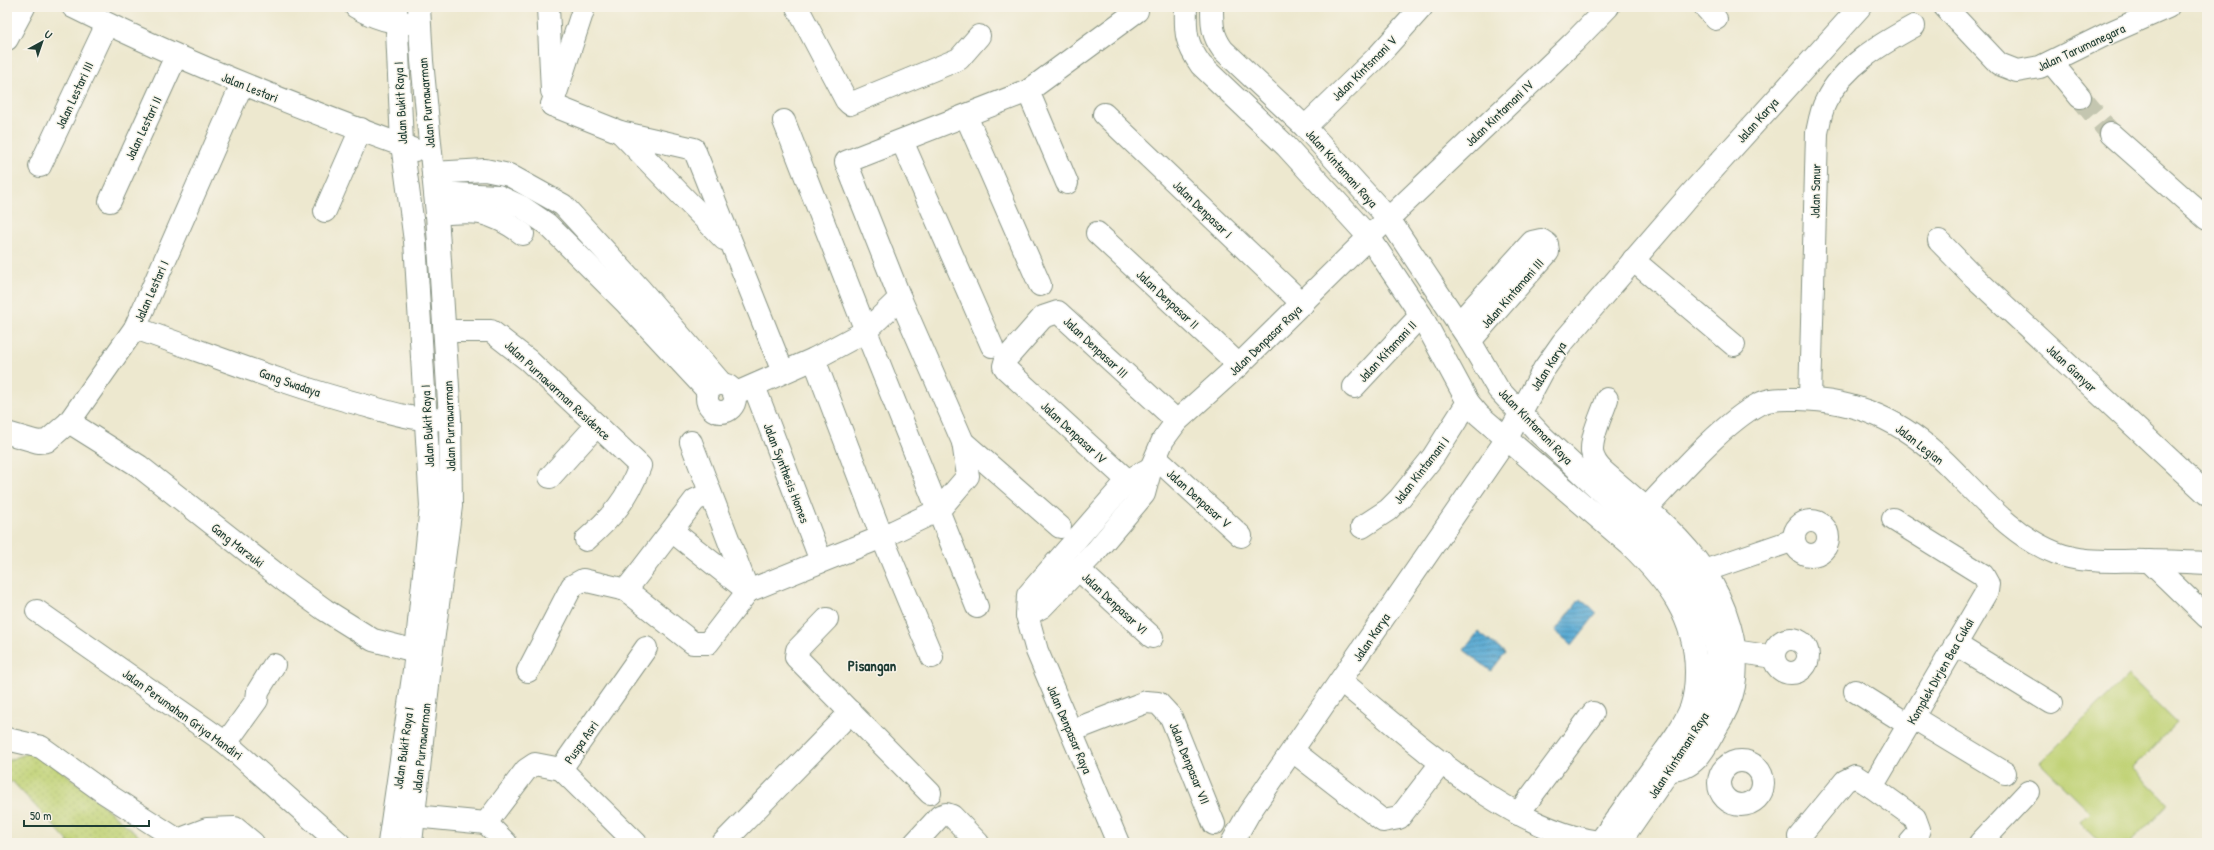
<svg xmlns="http://www.w3.org/2000/svg" width="2214" height="850" viewBox="0 0 2214 850" font-family="'Patrick Hand',sans-serif">
<style>
.grass{fill:url(#grass-dots);stroke:#708854}
.pitch{fill:#c0d275;stroke:#708854}
.water{fill:url(#water-rules);stroke:#3b7283}
.lines{fill:none;stroke-linecap:round;stroke-linejoin:round}
.minor-tunnel{stroke:#c4c6b0;stroke-width:22;stroke-dasharray:22 11;stroke-linecap:butt}
.minor-casing{stroke:#869282;stroke-width:24}
.minor{stroke:#fff;stroke-width:22}
.labels{text-anchor:middle;stroke-width:3;stroke-linejoin:round;paint-order:stroke}
.street-label{font-size:13px;fill:#1f3d34;stroke:#f7f3e8}
.quarter-label{font-size:15px;font-weight:bold;fill:#1f3d34;stroke:#f7f3e8}
</style>
<defs>
<pattern id="grass-dots" width="8" height="8" patternUnits="userSpaceOnUse"><rect width="8" height="8" fill="#c0d275"/><path d="M2 2h.1M6 6h.1" fill="none" stroke="#a5b566" stroke-width="1.8" stroke-linecap="round"/></pattern>
<pattern id="water-rules" width="6" height="5" patternUnits="userSpaceOnUse"><rect width="6" height="5" fill="#57a8d2"/><path d="M0 2.5h6" fill="none" stroke="#478aab"/></pattern>
</defs>
<rect width="100%" height="100%" fill="#f7f3e8"/>
<filter id="ink" filterUnits="userSpaceOnUse"><feTurbulence type="fractalNoise" baseFrequency=".025" numOctaves="2"/><feDisplacementMap in="SourceGraphic" scale="8" xChannelSelector="R" yChannelSelector="G"/><feConvolveMatrix kernelMatrix="1 2 1 2 8 2 1 2 1" color-interpolation-filters="sRGB"/></filter>
<filter id="wash" filterUnits="userSpaceOnUse"><feTurbulence type="fractalNoise" baseFrequency=".012" numOctaves="4" result="noise"/><feDisplacementMap in="SourceGraphic" scale="16" xChannelSelector="R" yChannelSelector="G"/><feGaussianBlur stdDeviation="0.9" result="paint"/><feColorMatrix in="noise" values="0 0 0 0 0 0 0 0 0 0 0 0 0 0 0 0 0 1.4 0 .05"/><feComposite in="paint" operator="in"/></filter>
<g filter="url(#wash)">
<rect width="100%" height="100%" fill="#ede8cf"/>
<polygon class="grass" points="36,750 51,761 147,843 67,843 68,841 12,781 7,786 7,761"/>
<polygon class="pitch" points="2128,675 2177,723 2133,768 2169,803 2130,843 2101,843 2080,822 2090,812 2040,763"/>
<g class="water">
<polygon points="1580,599 1597,613 1572,645 1555,631"/>
<polygon points="1478,632 1505,653 1491,671 1464,650"/>
</g>
</g>
<g filter="url(#ink)">
<g class="lines">
<polyline class="minor-tunnel" points="2080,97 2111,134"/>
<defs>
<g id="minor">
<path d="M73 7C184 62 299 108 415 150"/>
<path d="M356 7C371 16 391 23 410 23"/>
<polyline points="548,7 552,91"/>
<polyline points="797,7 846,100 850,104 959,59 979,36"/>
<path d="M1186 7C1185 33 1186 44 1201 65L1286 146 1369 237 1421 315 1468 402 1479 415 1630 545C1667 581 1696 617 1696 672 1696 684 1695 696 1691 708 1682 730 1666 749 1652 769 1634 793 1617 819 1599 843"/>
<path d="M1212 7C1212 25 1212 35 1223 50L1305 127 1389 219 1470 341 1498 389 1541 435 1600 490 1667 557 1690 586 1702 607 1712 630 1717 654 1716 684 1713 700 1691 739 1619 843"/>
<polyline points="1705,7 1716,19"/>
<polyline points="1945,7 1999,64 2017,71 2040,67 2109,33 2168,7"/>
<polyline points="7,39 24,7"/>
<polyline points="2051,62 2080,97"/>
<polyline points="1028,91 1067,183"/>
<polyline points="552,105 620,132 694,149 783,372"/>
<polyline points="552,105 584,7"/>
<polyline points="1104,114 1303,304"/>
<polyline points="966,116 1040,285"/>
<polyline points="784,121 866,331 977,607"/>
<polyline points="1305,127 1377,57 1422,7"/>
<polyline points="620,132 724,239"/>
<polyline points="2111,134 2207,219"/>
<polyline points="902,141 992,346"/>
<polyline points="40,166 107,24"/>
<polyline points="433,173 485,170 509,175 563,205 640,289 722,384"/>
<polyline points="435,193 498,196 522,207 547,224 626,303 707,390"/>
<polyline points="110,201 176,56"/>
<polyline points="325,211 361,129"/>
<path d="M437 214C476 210 490 210 523 234"/>
<polyline points="1097,233 1239,365"/>
<polyline points="1939,241 1974,277 2207,494"/>
<polyline points="1633,260 1734,345"/>
<polyline points="1458,324 1532,242 1541,240 1547,244 1548,252 1470,341"/>
<path d="M135 328C210 354 286 385 363 405 388 412 416 421 441 419"/>
<path d="M445 331H491L528 360 640 466C627 500 613 516 586 540"/>
<polyline points="814,359 882,537 932,657"/>
<circle cx="721" cy="398" r="14"/>
<polyline points="754,386 821,561"/>
<polyline points="1354,387 1421,315"/>
<polyline points="734,394 814,359 866,331 900,298"/>
<path d="M1607 399C1602 415 1591 435 1592 452 1593 459 1598 466 1603 471 1638 502 1678 532 1704 571 1725 601 1741 648 1734 686 1731 702 1724 716 1715 730 1704 750 1694 771 1668 770"/>
<path d="M1810 399 1817 133C1819 123 1821 110 1826 101 1843 66 1881 44 1914 26"/>
<polyline points="69,422 139,466 285,581 325,610 373,640 416,651"/>
<polyline points="7,433 38,442 47,441 69,422 135,328 242,84"/>
<polyline points="691,442 748,591 708,643 693,643 626,590 695,500 709,494"/>
<polyline points="1157,459 1241,536"/>
<polyline points="550,477 597,425"/>
<polyline points="1138,490 1006,369 1004,366 1006,359 1043,317 1058,312 1177,421"/>
<path d="M1646 509C1675 478 1723 423 1759 404 1771 398 1785 399 1798 399 1857 400 1903 421 1945 462 1979 495 2011 536 2056 553 2084 564 2116 560 2145 561 2165 561 2186 562 2207 563"/>
<polyline points="1893,519 1983,575 1988,584 1987,591 1872,787 1915,818 1919,829 1917,835 1910,843"/>
<circle cx="1811" cy="538" r="17"/>
<polyline points="1060,527 963,442 900,298 846,162 1028,91 1137,11"/>
<polyline points="1362,527 1388,510 1400,498 1433,457 1468,402"/>
<polyline points="672,531 748,591 882,537 939,510 968,476 963,442"/>
<polyline points="2149,561 2207,617"/>
<polyline points="1078,569 1152,637"/>
<polyline points="1704,571 1794,540"/>
<polyline points="37,611 226,743 339,843"/>
<polyline points="1027,615 1042,607 1096,551 1144,494 1151,468 1163,440 1177,421 1239,365 1369,237 1574,42 1608,7"/>
<polyline points="827,619 797,650 796,657 930,793"/>
<circle cx="1791" cy="656" r="17"/>
<polyline points="1955,644 2051,703"/>
<polyline points="1734,651 1774,657"/>
<polyline points="528,671 572,586 583,580 626,590"/>
<path d="M1341 681C1413 739 1513 835 1607 843"/>
<polyline points="1855,691 1909,725"/>
<polyline points="1914,718 2005,773"/>
<polyline points="1071,731 1146,702 1158,703 1171,717 1214,824"/>
<polyline points="7,739 41,747 105,793 178,840 207,829 235,828 253,843"/>
<polyline points="226,743 257,700 258,691 274,665"/>
<polyline points="1293,751 1383,821 1399,818 1442,762"/>
<circle cx="1741" cy="783" r="22"/>
<polyline points="561,769 636,843"/>
<polyline points="1518,814 1593,713"/>
<polyline points="414,816 486,823 526,770 535,764 561,769 646,648"/>
<polyline points="486,823 506,843"/>
<polyline points="1799,837 1845,781 1855,776 1872,787"/>
<polyline points="389,843 414,670 431,506 415,241 402,144 396,7"/>
<polyline points="411,843 431,657 451,506 450,418 445,340 437,214 422,61 419,7"/>
<polyline points="723,843 851,712"/>
<polyline points="915,843 940,816 946,814 952,816 978,843"/>
<polyline points="1118,843 1037,651 1027,615 1028,595 1127,481 1151,468"/>
<polyline points="1232,843 1249,813 1506,440 1544,369 1563,342 1689,196 1860,7"/>
<polyline points="1980,843 2028,792"/>
</g>
</defs>
<use href="#minor" class="minor-casing"/>
<use href="#minor" class="minor"/>
</g>
</g>
<g class="labels">
<g class="street-label">
<text transform="translate(2081 47) rotate(-25)" y="5">Jalan Tarumanegara</text>
<text transform="translate(1364 68) rotate(-45)" y="5">Jalan Kintsmani V</text>
<text transform="translate(250 87) rotate(22)" y="5">Jalan Lestari</text>
<text transform="translate(74 95) rotate(-65)" y="5">Jalan Lestari III</text>
<text transform="translate(400 103) rotate(-93)" y="5">Jalan Bukit Raya I</text>
<text transform="translate(426 103) rotate(-95)" y="5">Jalan Purnawarman</text>
<text transform="translate(1499 113) rotate(-44)" y="5">Jalan Kintamani IV</text>
<text transform="translate(1757 120) rotate(-48)" y="5">Jalan Karya</text>
<text transform="translate(143 128) rotate(-65)" y="5">Jalan Lestari II</text>
<text transform="translate(1342 168) rotate(48)" y="5">Jalan Kintamani Raya</text>
<text transform="translate(1815 191) rotate(-89)" y="5">Jalan Sanur</text>
<text transform="translate(1203 209) rotate(44)" y="5">Jalan Denpasar I</text>
<text transform="translate(151 291) rotate(-66)" y="5">Jalan Lestari I</text>
<text transform="translate(1512 293) rotate(-49)" y="5">Jalan Kintamani III</text>
<text transform="translate(1168 299) rotate(43)" y="5">Jalan Denpasar II</text>
<text transform="translate(1265 340) rotate(-44)" y="5">Jalan Denpasar Raya</text>
<text transform="translate(1096 347) rotate(43)" y="5">Jalan Denpasar III</text>
<text transform="translate(1387 351) rotate(-47)" y="5">Jalan Kitamani II</text>
<text transform="translate(1548 366) rotate(-58)" y="5">Jalan Karya</text>
<text transform="translate(2072 368) rotate(43)" y="5">Jalan Gianyar</text>
<text transform="translate(290 382) rotate(19)" y="5">Gang Swadaya</text>
<text transform="translate(558 390) rotate(43)" y="5">Jalan Purnawarman Residence</text>
<text transform="translate(427 426) rotate(-93)" y="5">Jalan Bukit Raya I</text>
<text transform="translate(449 426) rotate(-92)" y="5">Jalan Purnawarman</text>
<text transform="translate(1536 426) rotate(46)" y="5">Jalan Kintamani Raya</text>
<text transform="translate(1074 432) rotate(43)" y="5">Jalan Denpasar IV</text>
<text transform="translate(1920 444) rotate(38)" y="5">Jalan Legian</text>
<text transform="translate(1421 470) rotate(-52)" y="5">Jalan Kintamani I</text>
<text transform="translate(787 473) rotate(69)" y="5">Jalan Synthesis Homes</text>
<text transform="translate(1199 498) rotate(42)" y="5">Jalan Denpasar V</text>
<text transform="translate(238 545) rotate(38)" y="5">Gang Marzuki</text>
<text transform="translate(1115 603) rotate(43)" y="5">Jalan Denpasar VI</text>
<text transform="translate(1371 637) rotate(-56)" y="5">Jalan Karya</text>
<text transform="translate(1940 671) rotate(-60)" y="5">Komplek Dirjen Bea Cukai</text>
<text transform="translate(183 714) rotate(36)" y="5">Jalan Perumahan Griya Mandiri</text>
<text transform="translate(1070 729) rotate(67)" y="5">Jalan Denpasar Raya</text>
<text transform="translate(581 742) rotate(-55)" y="5">Puspa Asri</text>
<text transform="translate(403 748) rotate(-82)" y="5">Jalan Bukit Raya I</text>
<text transform="translate(421 748) rotate(-84)" y="5">Jalan Purnawarman</text>
<text transform="translate(1678 755) rotate(-57)" y="5">Jalan Kintamani Raya</text>
<text transform="translate(1190 763) rotate(68)" y="5">Jalan Denpasar VII</text>
</g>
<g class="quarter-label">
<text x="872" y="671">Pisangan</text>
</g>
</g>
<rect width="2214" height="850" fill="none" stroke="#f7f3e8" stroke-width="24"/>
<g transform="translate(42 42) rotate(40)" stroke="#f7f3e8" stroke-width="3" paint-order="stroke">
<path d="M0-3L7 15L0 10L-7 15Z" fill="#1f3d34"/>
<text y="-6" font-size="11" font-weight="bold" text-anchor="middle" fill="#1f3d34">U</text>
</g>
<path d="M24 820v6h125v-6" fill="none" stroke="#1f3d34" stroke-width="2"/>
<text x="30" y="820" font-size="12" fill="#1f3d34" stroke="#f7f3e8" stroke-width="3" paint-order="stroke">50 m</text>
</svg>
